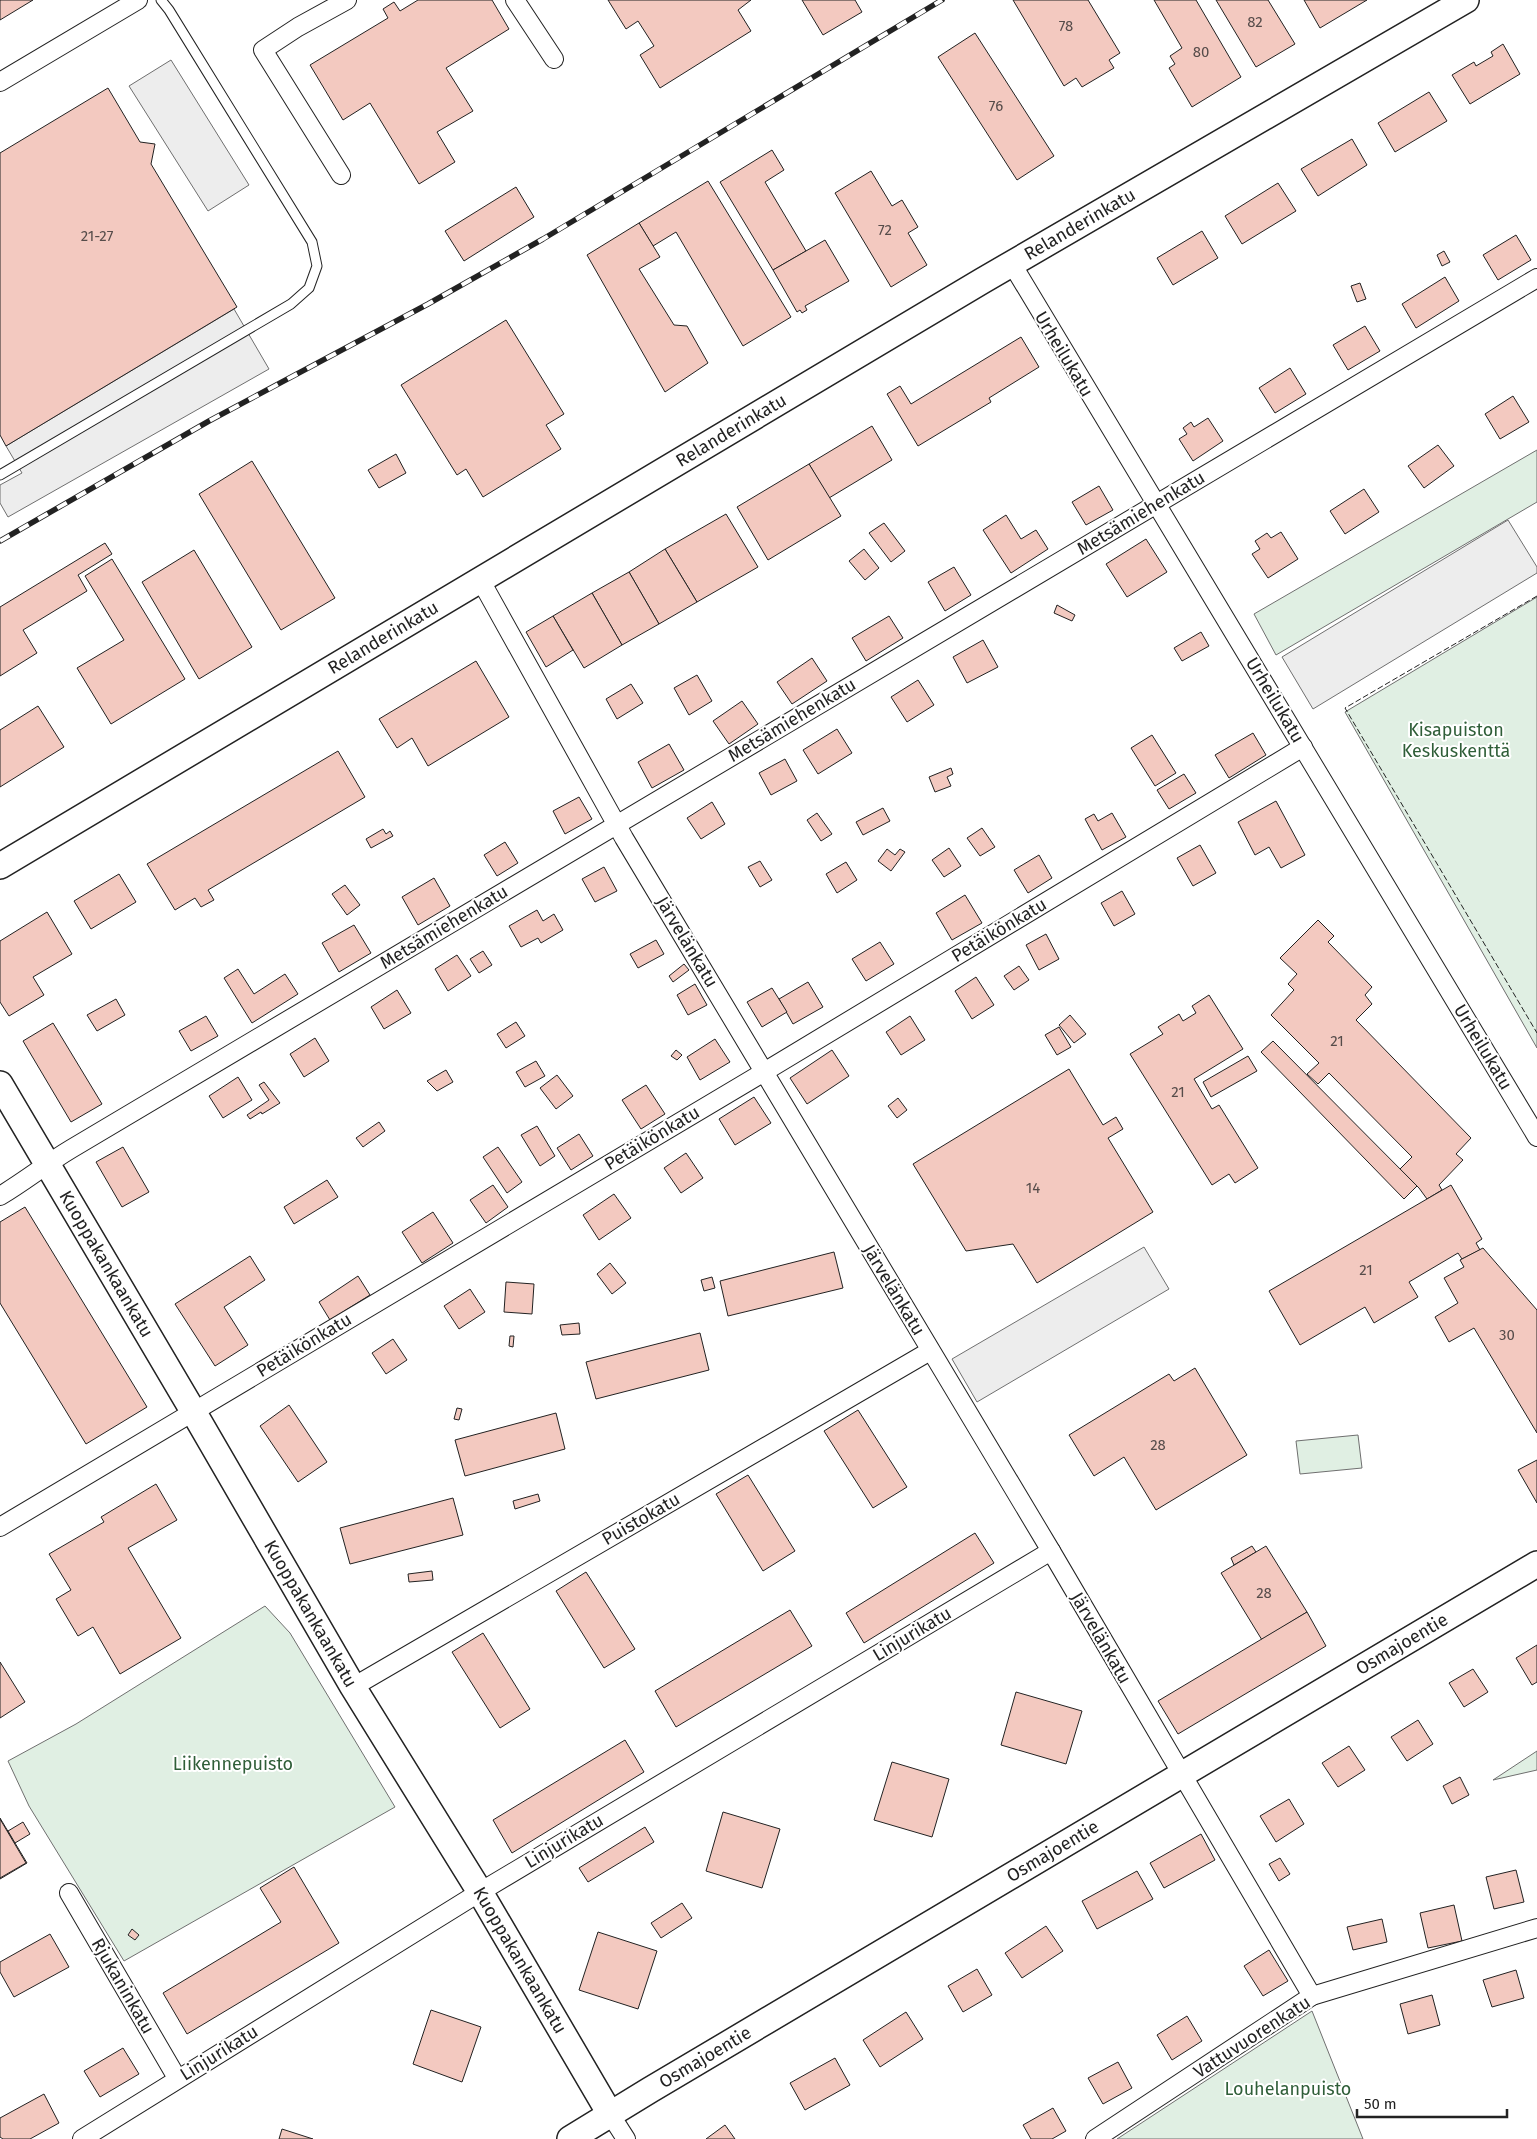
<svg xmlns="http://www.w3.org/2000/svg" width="1537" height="2139" viewBox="0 0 1537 2139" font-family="'Fira Sans',sans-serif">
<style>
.green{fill:#e0efe3;stroke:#6f6f6f}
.parking{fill:#ededed;stroke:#6f6f6f}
.building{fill:#f3c9c0;stroke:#222}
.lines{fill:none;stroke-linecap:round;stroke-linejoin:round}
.lane-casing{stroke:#222;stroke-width:11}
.street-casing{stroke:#222;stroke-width:20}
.secondary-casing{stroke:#222;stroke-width:28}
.lane{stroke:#fff;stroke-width:9}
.street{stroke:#fff;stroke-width:18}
.secondary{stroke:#fff;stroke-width:25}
.rail-casing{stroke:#222;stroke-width:5.5}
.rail{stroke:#fff;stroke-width:4;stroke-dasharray:11;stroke-linecap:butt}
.fence{stroke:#222;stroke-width:1;stroke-dasharray:6 2.5;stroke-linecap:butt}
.labels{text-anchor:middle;stroke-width:4;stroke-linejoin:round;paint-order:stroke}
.number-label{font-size:15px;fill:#564c4a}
.street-label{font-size:18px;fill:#222;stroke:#fff}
.park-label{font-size:18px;fill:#2f5e38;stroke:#fff}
</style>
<rect width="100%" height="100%" fill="#fff"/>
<g class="green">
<polygon points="1537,450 1537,502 1276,655 1254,614"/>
<polygon points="1537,597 1537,1048 1345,712"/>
<polygon points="1358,1435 1362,1468 1300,1474 1296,1441"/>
<polygon points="265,1606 290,1633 395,1807 124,1961 29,1806 8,1761 76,1724"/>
<polygon points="1537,1751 1537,1770 1493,1780"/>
<polygon points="1312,2011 1363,2139 1117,2139"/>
</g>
<g class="parking">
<polygon points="171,60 249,185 208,211 129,86"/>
<polygon points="234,309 269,369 8,517 0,503 0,485 22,473 6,446"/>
<polygon points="1508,520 1537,567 1537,573 1313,709 1282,657"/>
<polygon points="1144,1247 1169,1289 977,1402 952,1359"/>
</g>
<g class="building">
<polygon points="0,0 33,0 0,20"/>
<polygon points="418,0 492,0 509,29 446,68 473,111 437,132 455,162 419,184 370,103 343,120 310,65 388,18 383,9 394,2 400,11"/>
<polygon points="608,0 751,0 738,10 751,31 660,88 640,55 654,46 638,21 626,29"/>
<polygon points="802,0 855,0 862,12 823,35"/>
<polygon points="1013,0 1088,0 1120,53 1109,60 1114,68 1082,87 1076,78 1064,86"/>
<polygon points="1154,0 1196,0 1241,77 1192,107 1169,68 1175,64 1170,56 1182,48"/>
<polygon points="1216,0 1268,0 1295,44 1256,67"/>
<polygon points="1304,0 1367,0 1320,28"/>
<polygon points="975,33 1054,156 1017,180 938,57"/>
<polygon points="1503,44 1520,74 1470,104 1452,75 1474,62 1476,66 1493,56 1491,52"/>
<polygon points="108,88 140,142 155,144 151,164 237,307 6,446 0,435 0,153"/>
<polygon points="1429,92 1447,121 1395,152 1378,123"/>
<polygon points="1352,139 1367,165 1318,196 1301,169"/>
<polygon points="772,150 784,170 765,182 806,251 773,270 720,182"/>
<polygon points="871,171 892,206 902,200 918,227 908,233 927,265 891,287 835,193"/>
<polygon points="708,181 791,317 743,346 676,232 653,246 639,223"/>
<polygon points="1278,183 1296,211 1242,244 1225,216"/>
<polygon points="516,187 534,217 464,261 445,231"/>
<polygon points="639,223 660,257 639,269 674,325 687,326 708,363 665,392 587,255"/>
<polygon points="1202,231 1218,258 1173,285 1157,258"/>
<polygon points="1516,235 1531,260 1498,280 1483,255"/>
<polygon points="825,240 849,281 805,306 807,310 802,313 800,310 797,312 773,270"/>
<polygon points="1444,251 1450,262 1442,266 1437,255"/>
<polygon points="1445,277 1459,301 1416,328 1402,304"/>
<polygon points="1360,283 1366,299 1357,302 1351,286"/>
<polygon points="506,320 564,414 546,425 561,449 483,497 466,469 457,475 401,385"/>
<polygon points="1365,326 1380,351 1348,370 1333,345"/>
<polygon points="1021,337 1039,367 989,398 991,402 918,446 887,394 900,386 911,404"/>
<polygon points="1290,368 1306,394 1275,413 1259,388"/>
<polygon points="1513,396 1529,422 1500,439 1485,414"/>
<polygon points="1208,418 1223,441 1193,461 1179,439 1187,434 1183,428 1191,422 1194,427"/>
<polygon points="872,426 892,460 829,498 809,464"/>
<polygon points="1438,445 1454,466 1424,488 1408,466"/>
<polygon points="396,454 406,473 379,488 368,470"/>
<polygon points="252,461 335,598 281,630 199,494"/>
<polygon points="809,464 841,516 768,560 737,507"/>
<polygon points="1099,486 1113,510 1086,525 1072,502"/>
<polygon points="1364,489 1379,512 1345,534 1330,511"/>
<polygon points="726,514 758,567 697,602 665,549"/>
<polygon points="1006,515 1021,539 1036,530 1048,549 1011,573 983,530"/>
<polygon points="884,523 905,551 891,562 869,533"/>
<polygon points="1281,532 1298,559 1268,578 1252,554 1260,549 1255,541 1267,533 1271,538"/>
<polygon points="1146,539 1167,572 1127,597 1106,564"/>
<polygon points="105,543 112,554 78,575 87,591 23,630 37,653 0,676 0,607"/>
<polygon points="665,549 697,602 659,624 629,572"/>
<polygon points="864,549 879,568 865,580 849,561"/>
<polygon points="194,550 252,647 199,679 142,582"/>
<polygon points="112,559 185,679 111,724 77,668 124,640 85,576"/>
<polygon points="954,567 971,595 945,611 928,582"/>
<polygon points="629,572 659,624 622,645 592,593"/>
<polygon points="592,593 622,645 584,668 553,616"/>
<polygon points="1057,605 1075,615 1072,621 1054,613"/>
<polygon points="553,616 573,650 546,667 526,632"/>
<polygon points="889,616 903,638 866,661 852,638"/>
<polygon points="1201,632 1209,646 1182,661 1174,648"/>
<polygon points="983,640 998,667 967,683 953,657"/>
<polygon points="812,658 827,681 792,704 777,682"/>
<polygon points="476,661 509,717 428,766 412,738 397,748 379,719"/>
<polygon points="697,675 712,701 689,715 674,688"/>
<polygon points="918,680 934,705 907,722 891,697"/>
<polygon points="631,684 643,703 617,719 606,699"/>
<polygon points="742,701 758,724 729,744 713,721"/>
<polygon points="38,706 64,747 0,787 0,730"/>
<polygon points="837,729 852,753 818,774 803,750"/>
<polygon points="1253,733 1266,755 1229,778 1215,755"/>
<polygon points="1152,735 1176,773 1155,786 1131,748"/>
<polygon points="669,744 684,770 652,788 638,762"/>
<polygon points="338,751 365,797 208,890 214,900 201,907 195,898 175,910 147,864"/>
<polygon points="785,759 797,781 771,795 759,773"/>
<polygon points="951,768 953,774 947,777 951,786 935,792 929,777"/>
<polygon points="1184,774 1196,793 1169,809 1157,790"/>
<polygon points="579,797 592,819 565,834 553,811"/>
<polygon points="1276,801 1305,855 1281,868 1269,847 1255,855 1238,822"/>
<polygon points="712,802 725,824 701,839 687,818"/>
<polygon points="883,808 890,821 863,835 856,822"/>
<polygon points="817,813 832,834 821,841 807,820"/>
<polygon points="1112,813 1126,837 1102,850 1085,819 1094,814 1098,821"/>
<polygon points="982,828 995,847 980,856 967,838"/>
<polygon points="383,829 386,834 390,831 393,836 371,848 366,839"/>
<polygon points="505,842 518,863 497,876 484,855"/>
<polygon points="1200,845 1216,873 1193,886 1177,858"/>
<polygon points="949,848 961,866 944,877 932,860"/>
<polygon points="887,849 895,855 900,849 905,852 891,871 878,861"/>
<polygon points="1039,855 1052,878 1028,893 1014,870"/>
<polygon points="760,861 772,880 760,887 748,867"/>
<polygon points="846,862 857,880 837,893 826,874"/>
<polygon points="604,867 617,891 595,902 582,879"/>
<polygon points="119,874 136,902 91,929 74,901"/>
<polygon points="434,878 450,906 418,925 402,897"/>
<polygon points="345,885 360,905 347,915 332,894"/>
<polygon points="1122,891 1135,914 1114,926 1101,903"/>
<polygon points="965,895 982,923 952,940 936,913"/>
<polygon points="537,910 543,921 554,914 563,930 541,943 538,938 521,947 509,926"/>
<polygon points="47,912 72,954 33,977 44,995 9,1016 0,1002 0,941"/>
<polygon points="1318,920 1334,936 1328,942 1372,987 1365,995 1372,1004 1356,1020 1471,1138 1456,1154 1463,1160 1439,1185 1442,1190 1427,1199 1419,1188 1400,1169 1412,1157 1329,1073 1318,1084 1307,1074 1319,1063 1271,1015 1294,990 1288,984 1297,974 1280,958"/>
<polygon points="354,925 371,953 339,972 322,943"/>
<polygon points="1046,934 1059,959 1039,970 1026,945"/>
<polygon points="656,940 664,954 638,968 630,954"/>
<polygon points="880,942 894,964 866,981 852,959"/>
<polygon points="483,951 492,965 479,973 470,959"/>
<polygon points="457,955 471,976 448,991 435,969"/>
<polygon points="684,964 689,970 673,982 669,976"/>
<polygon points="1019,966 1029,980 1014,990 1004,976"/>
<polygon points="238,969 254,994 285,974 298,994 252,1023 224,978"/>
<polygon points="976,977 994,1005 972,1019 955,991"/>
<polygon points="808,982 823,1007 793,1024 779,999"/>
<polygon points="695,984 707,1005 688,1015 677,995"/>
<polygon points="772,988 787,1012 762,1027 747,1002"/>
<polygon points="397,990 411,1013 384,1029 371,1007"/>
<polygon points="1209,995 1243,1049 1194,1079 1212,1109 1219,1105 1258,1168 1235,1183 1229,1174 1212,1185 1130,1054 1163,1034 1158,1027 1179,1014 1183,1021 1196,1013 1192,1006"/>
<polygon points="116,999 125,1015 97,1031 87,1015"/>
<polygon points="1070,1015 1086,1034 1074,1043 1059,1025"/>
<polygon points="206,1016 218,1036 191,1051 179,1031"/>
<polygon points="910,1016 925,1040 901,1055 886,1032"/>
<polygon points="516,1022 525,1036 506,1048 497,1034"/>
<polygon points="53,1023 102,1104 71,1122 23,1041"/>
<polygon points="1059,1027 1071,1047 1057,1055 1045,1035"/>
<polygon points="315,1038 329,1061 304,1077 290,1054"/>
<polygon points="715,1039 730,1062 700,1080 687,1057"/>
<polygon points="1273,1041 1417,1186 1404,1199 1261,1052"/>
<polygon points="676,1050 682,1055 677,1060 671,1056"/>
<polygon points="832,1050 849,1076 807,1104 790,1078"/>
<polygon points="1248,1056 1257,1071 1211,1097 1203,1082"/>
<polygon points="536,1061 545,1076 525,1087 516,1072"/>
<polygon points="1069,1069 1103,1125 1116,1117 1123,1129 1108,1138 1153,1212 1037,1283 1013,1244 966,1251 913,1164"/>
<polygon points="446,1070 453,1082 437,1091 427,1081"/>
<polygon points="557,1075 573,1096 556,1109 540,1088"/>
<polygon points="238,1077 252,1100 223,1118 209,1096"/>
<polygon points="264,1082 280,1103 262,1114 261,1112 250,1119 247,1115 269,1100 259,1085"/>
<polygon points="646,1085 665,1114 641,1129 622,1100"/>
<polygon points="754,1097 771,1123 735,1145 719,1119"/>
<polygon points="898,1098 907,1110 897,1118 888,1106"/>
<polygon points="379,1122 385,1131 363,1147 356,1138"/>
<polygon points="537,1126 555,1156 540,1166 521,1135"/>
<polygon points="579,1134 593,1156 571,1170 557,1148"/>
<polygon points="123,1147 149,1192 122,1207 96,1162"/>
<polygon points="498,1147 522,1182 507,1193 483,1157"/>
<polygon points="686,1153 703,1178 681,1193 664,1168"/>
<polygon points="327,1180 338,1197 294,1224 284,1207"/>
<polygon points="493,1185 508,1207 486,1223 470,1200"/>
<polygon points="1451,1185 1482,1239 1476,1243 1480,1250 1462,1259 1458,1253 1409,1282 1418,1297 1374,1323 1365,1307 1300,1345 1269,1291"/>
<polygon points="614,1194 631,1218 599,1240 583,1215"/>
<polygon points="25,1207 147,1407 86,1444 0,1303 0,1222"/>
<polygon points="433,1212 453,1243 422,1263 402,1232"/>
<polygon points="1483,1248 1537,1310 1537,1433 1474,1328 1449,1342 1435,1317 1458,1303 1444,1278 1464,1267 1460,1260"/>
<polygon points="834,1252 843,1288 728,1316 720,1281"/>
<polygon points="250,1256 265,1280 224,1307 248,1345 215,1366 175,1304"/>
<polygon points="610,1263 626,1283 612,1294 597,1274"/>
<polygon points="358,1276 370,1295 330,1320 319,1302"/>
<polygon points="712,1277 715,1288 704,1291 701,1280"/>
<polygon points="506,1282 534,1284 532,1314 504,1312"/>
<polygon points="470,1289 485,1312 459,1329 444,1306"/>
<polygon points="579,1323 580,1334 562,1335 560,1325"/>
<polygon points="700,1333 709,1370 596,1399 586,1362"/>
<polygon points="510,1336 514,1336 513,1347 509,1346"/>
<polygon points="393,1339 407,1360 386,1374 372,1353"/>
<polygon points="1195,1368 1247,1455 1156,1510 1124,1457 1094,1476 1069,1435 1169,1374 1174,1381"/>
<polygon points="289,1405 327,1462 298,1482 260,1426"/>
<polygon points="457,1408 462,1409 459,1420 454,1419"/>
<polygon points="858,1410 907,1487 873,1508 824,1431"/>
<polygon points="556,1413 565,1449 465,1476 455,1440"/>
<polygon points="1537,1460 1537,1503 1518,1470"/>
<polygon points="748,1475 795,1551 763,1571 716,1494"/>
<polygon points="156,1484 177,1520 128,1548 181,1638 120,1674 93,1627 78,1636 56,1599 71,1590 49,1554 104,1522 101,1517"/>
<polygon points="538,1494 540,1501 515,1509 513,1501"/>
<polygon points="453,1498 463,1535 350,1564 340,1528"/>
<polygon points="975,1533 994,1563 864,1643 846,1613"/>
<polygon points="1252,1546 1256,1552 1234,1565 1231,1558"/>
<polygon points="1266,1546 1307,1612 1262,1640 1221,1573"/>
<polygon points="432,1571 433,1580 409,1582 408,1574"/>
<polygon points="586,1572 635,1649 604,1668 556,1591"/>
<polygon points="790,1610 812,1646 676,1727 655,1691"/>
<polygon points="1307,1612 1326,1646 1178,1734 1158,1701"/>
<polygon points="483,1633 530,1709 500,1728 452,1652"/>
<polygon points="1537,1645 1537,1682 1532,1685 1516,1658"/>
<polygon points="0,1662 25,1702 0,1718"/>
<polygon points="1473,1669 1488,1692 1464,1707 1449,1683"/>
<polygon points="1016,1692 1082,1711 1066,1764 1001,1745"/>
<polygon points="1418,1720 1433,1744 1407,1761 1391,1737"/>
<polygon points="625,1740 644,1772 512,1853 493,1820"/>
<polygon points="1349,1746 1365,1770 1338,1787 1322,1763"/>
<polygon points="892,1762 949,1779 932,1837 874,1820"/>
<polygon points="1460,1777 1469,1795 1452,1804 1443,1786"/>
<polygon points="1289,1799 1304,1824 1276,1842 1260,1816"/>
<polygon points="723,1812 780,1829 762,1888 706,1871"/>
<polygon points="0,1818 27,1863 0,1879"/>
<polygon points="0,1819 26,1863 0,1878"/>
<polygon points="23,1822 30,1834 15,1843 8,1831"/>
<polygon points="645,1827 654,1842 588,1882 579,1868"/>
<polygon points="1201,1834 1215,1860 1164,1888 1150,1863"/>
<polygon points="1280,1858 1290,1874 1279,1881 1269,1864"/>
<polygon points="294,1867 339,1943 187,2034 163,1993 281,1922 260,1888"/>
<polygon points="1516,1870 1524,1902 1494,1909 1486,1877"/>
<polygon points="1137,1871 1153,1899 1097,1929 1082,1901"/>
<polygon points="682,1903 692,1918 661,1938 651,1923"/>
<polygon points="1454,1905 1462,1941 1428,1948 1420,1913"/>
<polygon points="1382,1919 1387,1942 1353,1950 1347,1927"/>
<polygon points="1046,1926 1063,1951 1022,1978 1005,1953"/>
<polygon points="132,1929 139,1935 135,1940 128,1935"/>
<polygon points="598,1932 657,1951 638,2009 579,1990"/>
<polygon points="50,1934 69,1967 14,1997 0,1972 0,1962"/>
<polygon points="1269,1950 1288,1981 1263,1996 1244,1966"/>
<polygon points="977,1969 992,1995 963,2012 948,1986"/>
<polygon points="1516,1970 1524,1998 1492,2007 1483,1980"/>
<polygon points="1432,1995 1440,2025 1408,2034 1400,2004"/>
<polygon points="431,2010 481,2027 462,2082 413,2064"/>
<polygon points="906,2012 923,2039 880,2067 863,2040"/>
<polygon points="1187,2016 1202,2041 1172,2060 1157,2035"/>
<polygon points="123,2048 139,2074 100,2097 84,2071"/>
<polygon points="835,2058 850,2085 805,2110 790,2083"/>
<polygon points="1118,2062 1132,2088 1103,2104 1088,2078"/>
<polygon points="44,2094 59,2123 30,2139 3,2139 0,2137 0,2118"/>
<polygon points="1053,2108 1066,2131 1052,2139 1031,2139 1023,2125"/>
<polygon points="725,2125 735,2139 706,2139"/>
<polygon points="282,2129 313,2139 279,2139"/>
</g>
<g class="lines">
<defs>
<polyline id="lane" points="0,475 291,304 309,288 317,266 312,242 169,10 161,0"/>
<g id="street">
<polyline points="515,0 554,59"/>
<polyline points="0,82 138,0"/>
<polyline points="341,175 263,50 298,27 347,0"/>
<polyline points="1012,264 1537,1137"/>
<polyline points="481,581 624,838 1051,1551 1312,1996"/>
<path d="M0 1196C25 1181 46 1164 71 1149L1537 278"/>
<polyline points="0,1527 764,1072 1303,747"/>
<polyline points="353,1687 930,1351"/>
<polyline points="69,1893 177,2078"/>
<polyline points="610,2114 626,2139"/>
<polyline points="82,2139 480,1892 1051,1551"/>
<polyline points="1095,2139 1312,1996 1537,1928"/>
</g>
<g id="secondary">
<path id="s1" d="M0 866 982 281 1466 0"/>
<path id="s2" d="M0 1084 193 1411 353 1687 480 1892 610 2114"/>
<path id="s3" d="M570 2139 650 2090 1537 1564"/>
</g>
</defs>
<use href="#lane" class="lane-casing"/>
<use href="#street" class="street-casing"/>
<use href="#secondary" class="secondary-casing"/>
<use href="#lane" class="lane"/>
<use href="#street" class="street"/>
<use href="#secondary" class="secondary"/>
<defs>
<polyline id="rail" points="0,541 209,421 428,304 543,239 942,0"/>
</defs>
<use href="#rail" class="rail-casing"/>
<use href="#rail" class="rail"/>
<polyline class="fence" points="1537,596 1345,708 1537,1033"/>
</g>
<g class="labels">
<g class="number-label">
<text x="1255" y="27">82</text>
<text x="1066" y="31">78</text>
<text x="1201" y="57">80</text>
<text x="996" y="111">76</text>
<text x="885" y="235">72</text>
<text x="97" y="241">21-27</text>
<text x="1337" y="1046">21</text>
<text x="1178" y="1097">21</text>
<text x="1033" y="1193">14</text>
<text x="1366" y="1275">21</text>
<text x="1507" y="1340">30</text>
<text x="1158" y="1450">28</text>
<text x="1264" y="1598">28</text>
</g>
<g class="street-label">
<text dy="6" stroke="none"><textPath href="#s1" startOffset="1256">Relanderinkatu</textPath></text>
<text transform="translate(1064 354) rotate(59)" y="6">Urheilukatu</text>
<text dy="6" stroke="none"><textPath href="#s1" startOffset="851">Relanderinkatu</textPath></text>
<text transform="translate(1141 513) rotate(-31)" y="6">Metsämiehenkatu</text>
<text dy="6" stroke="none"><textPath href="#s1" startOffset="446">Relanderinkatu</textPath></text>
<text transform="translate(1275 700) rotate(59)" y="6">Urheilukatu</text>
<text transform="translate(792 720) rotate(-31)" y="6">Metsämiehenkatu</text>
<text transform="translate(444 927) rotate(-31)" y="6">Metsämiehenkatu</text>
<text transform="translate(999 930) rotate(-31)" y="6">Petäikönkatu</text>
<text transform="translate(687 942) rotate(59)" y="6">Järvelänkatu</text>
<text transform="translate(1483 1047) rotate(59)" y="6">Urheilukatu</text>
<text transform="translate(652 1138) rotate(-31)" y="6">Petäikönkatu</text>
<text dy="6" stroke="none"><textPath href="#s2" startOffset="209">Kuoppakankaankatu</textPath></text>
<text transform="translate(894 1290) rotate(59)" y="6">Järvelänkatu</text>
<text transform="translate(304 1345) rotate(-31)" y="6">Petäikönkatu</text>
<text transform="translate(641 1519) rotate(-30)" y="6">Puistokatu</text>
<text dy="6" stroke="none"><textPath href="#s2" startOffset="614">Kuoppakankaankatu</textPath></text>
<text transform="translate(912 1634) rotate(-31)" y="6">Linjurikatu</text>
<text transform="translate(1101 1638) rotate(60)" y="6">Järvelänkatu</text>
<text dy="6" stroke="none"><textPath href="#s3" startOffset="968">Osmajoentie</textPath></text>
<text transform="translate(564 1841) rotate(-31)" y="6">Linjurikatu</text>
<text dy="6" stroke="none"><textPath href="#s3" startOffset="562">Osmajoentie</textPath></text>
<text dy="6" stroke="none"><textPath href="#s2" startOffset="1019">Kuoppakankaankatu</textPath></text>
<text transform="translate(123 1986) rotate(60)" y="6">Rjukaninkatu</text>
<text transform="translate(1252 2037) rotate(-33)" y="6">Vattuvuorenkatu</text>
<text transform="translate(219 2053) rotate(-32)" y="6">Linjurikatu</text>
<text dy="6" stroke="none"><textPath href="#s3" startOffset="158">Osmajoentie</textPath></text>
</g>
<g class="park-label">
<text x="1456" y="736">Kisapuiston<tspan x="1456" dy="21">Keskuskenttä</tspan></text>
<text x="233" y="1770">Liikennepuisto</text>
<text x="1288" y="2095">Louhelanpuisto</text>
</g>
</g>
<path d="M1357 2109v8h150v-8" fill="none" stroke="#222222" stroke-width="2.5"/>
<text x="1364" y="2109" font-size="15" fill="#222222" stroke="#ffffff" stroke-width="4" paint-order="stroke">50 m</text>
</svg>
